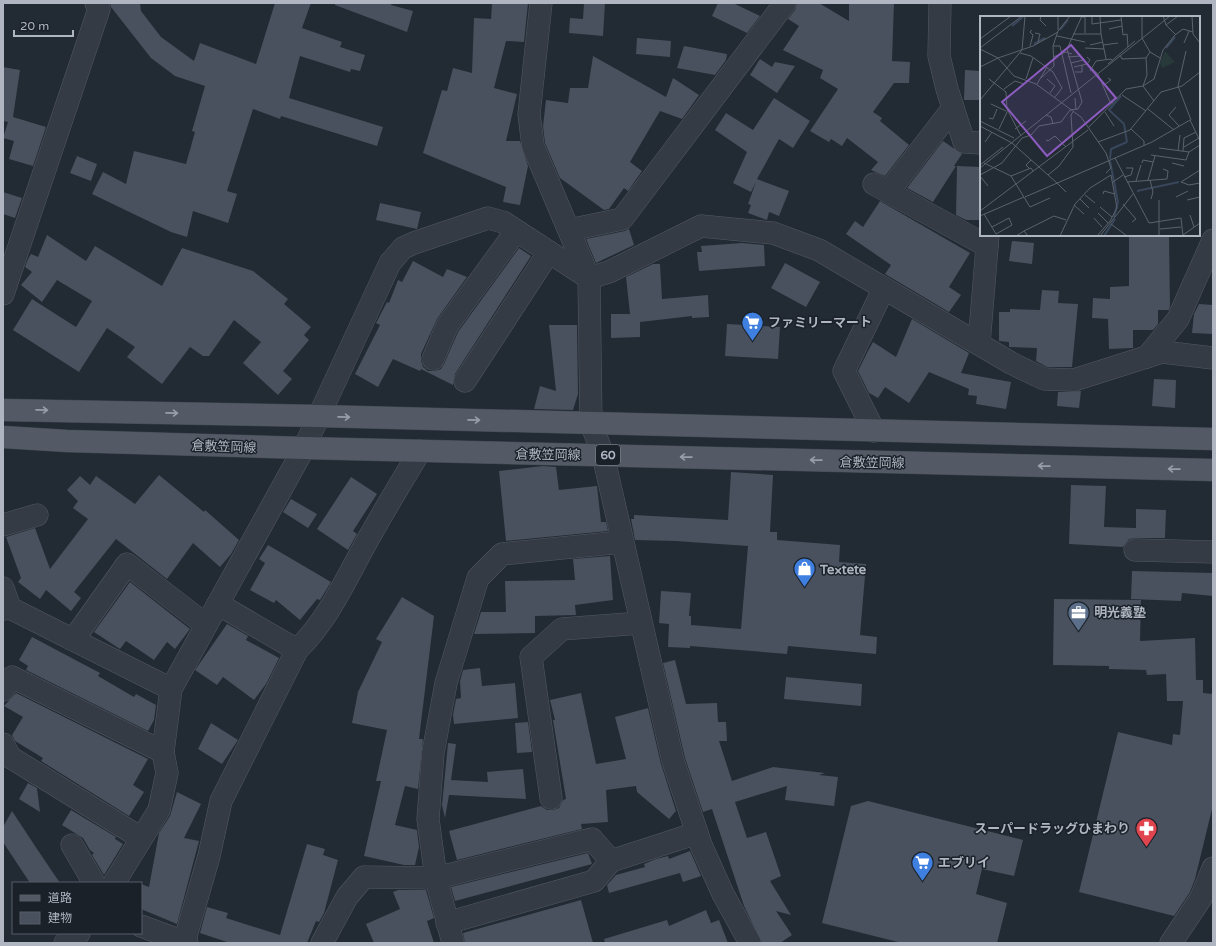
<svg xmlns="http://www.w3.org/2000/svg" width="1216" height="946" viewBox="0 0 1216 946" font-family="'Varela Round','Noto Sans JP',sans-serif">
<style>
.building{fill:#48515d}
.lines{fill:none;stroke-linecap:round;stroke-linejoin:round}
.minor-casing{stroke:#525962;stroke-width:23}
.major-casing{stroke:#414751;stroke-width:23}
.minor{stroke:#353b45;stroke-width:22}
.major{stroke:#535a65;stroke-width:22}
.oneway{stroke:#989faa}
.labels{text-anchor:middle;stroke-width:3;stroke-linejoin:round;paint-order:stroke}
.shield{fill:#1a2129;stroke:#828993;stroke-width:1}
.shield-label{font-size:12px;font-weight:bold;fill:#afb6c1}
.poi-label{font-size:13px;font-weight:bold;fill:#afb6c1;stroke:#1a2129;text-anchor:start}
.street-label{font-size:13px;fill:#afb6c1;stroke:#1a2129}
.inset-river{fill:none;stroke:#39475c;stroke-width:2}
.inset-road{fill:none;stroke:#5a626c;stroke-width:1}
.view{fill:#8d5cc0;fill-opacity:0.15;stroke:#8d5cc0;stroke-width:2}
.inset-edge{fill:none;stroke:#afb6c1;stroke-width:2}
</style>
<rect width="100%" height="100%" fill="#222a34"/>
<g class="building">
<polygon points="110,3 140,3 141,11 161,37 194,61 200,43 256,64 275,3 311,3 302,28 342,42 340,47 365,55 360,71 351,69 350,72 300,56 289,98 383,127 377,146 281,116 280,119 253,109 227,191 237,194 228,223 193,211 187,237 171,232 92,194 103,172 126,184 134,151 186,164 195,132 192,131 205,86 175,76 151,58 111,7"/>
<polygon points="335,3 392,3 391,5 413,11 407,32 335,5"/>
<polygon points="492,3 528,3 524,42 506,41 494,88 517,94 506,141 520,141 528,166 520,205 503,202 506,187 423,153 442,90 447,91 453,68 472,73 474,18 491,19"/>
<polygon points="584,3 605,3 603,36 569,33 570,18 583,19"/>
<polygon points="718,3 733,3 760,16 747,33 712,16"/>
<polygon points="797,3 819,3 849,21 849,3 894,3 892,61 910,62 909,83 894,83 873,112 882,118 880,121 909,145 885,176 871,170 878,162 847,138 842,146 831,139 829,142 810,131 838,89 820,78 823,70 783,50 799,26 788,19 795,10"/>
<polygon points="637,38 671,41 670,57 636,54"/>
<polygon points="684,46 727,54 726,60 715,75 677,68"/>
<polygon points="593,56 666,97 673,78 699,95 682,119 660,111 630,162 642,171 628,191 624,188 609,209 604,210 560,178 545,143 543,126 546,100 568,103 570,88 588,88"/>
<polygon points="760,59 772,67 775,62 795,66 777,93 750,75"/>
<polygon points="3,67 20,70 13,117 46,127 33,166 9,159 14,141 3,138 8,122 3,121"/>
<polygon points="965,70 981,71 981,100 964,100"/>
<polygon points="774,98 810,121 793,148 779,139 757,179 789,191 779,216 769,212 767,220 748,213 751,205 748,204 756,182 751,192 733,183 747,152 715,130 726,113 753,130"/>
<polygon points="943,141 962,154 954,166 956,166 933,202 907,188"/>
<polygon points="77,156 97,164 91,181 70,173"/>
<polygon points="957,166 981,167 981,220 966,220 956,215"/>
<polygon points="3,192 22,198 15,218 3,214"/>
<polygon points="880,201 970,253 949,287 961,295 949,312 885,274 891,265 846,234 855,221 863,227"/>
<polygon points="380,203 421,212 417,229 376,220"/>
<polygon points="629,229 634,245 596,263 586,239 625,231"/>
<polygon points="47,235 86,261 95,246 162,286 182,248 253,271 288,299 284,304 311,327 304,335 309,340 283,371 292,379 278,395 243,363 261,342 234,320 209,356 203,356 190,347 162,384 127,357 135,347 107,328 79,372 13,330 32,299 76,327 92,301 57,280 42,302 21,285 32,272 25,267 28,259 31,254 38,257"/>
<polygon points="1133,235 1169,235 1170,306 1169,310 1158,310 1158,324 1153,330 1133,330 1133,348 1109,349 1108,319 1092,318 1093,298 1110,299 1110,287 1129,286 1129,237 1133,237"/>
<polygon points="1012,241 1034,243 1032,264 1009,261"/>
<polygon points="742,243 764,245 765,266 699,271 697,252 702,252 701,246"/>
<polygon points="519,248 531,256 455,374 453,385 421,369 420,371 393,359 378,387 355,374 380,325 376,323 387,302 389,303 398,280 402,282 413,261 443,277 447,269 467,277 437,319 421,354 421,361 423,367 428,371 435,371 441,369 444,364 458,332"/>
<polygon points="785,263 820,282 806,307 771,288"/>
<polygon points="653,264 660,264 662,299 708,295 709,317 692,318 692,316 640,322 640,337 611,338 611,314 630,314 626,277"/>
<polygon points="1042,290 1059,291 1058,303 1078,304 1072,367 1047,367 1036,361 1037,348 1009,347 1009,342 999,341 999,312 1010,312 1010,309 1040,310"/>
<polygon points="1199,304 1213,305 1213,334 1192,333 1194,314"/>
<polygon points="912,319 969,353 961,373 1011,382 1006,409 976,404 977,396 968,395 969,389 929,372 909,403 885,387 878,398 869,393 858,371 868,351 873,342 896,357"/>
<polygon points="727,324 780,327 778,359 725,356"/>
<polygon points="549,325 577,325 578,394 573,410 534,409 540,386 556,391"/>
<polygon points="1154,379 1176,380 1175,408 1152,406"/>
<polygon points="1081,391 1079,408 1057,406 1058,392"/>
<polygon points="543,466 556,467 559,490 597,486 601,522 606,522 608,531 506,541 499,471"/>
<polygon points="731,472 773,475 770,532 777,532 777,540 840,545 839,562 866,564 860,635 877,637 876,654 788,646 787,654 690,646 690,648 668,647 669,624 659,623 661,591 691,593 689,616 691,616 691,625 741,629 748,546 675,541 635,540 631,519 634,519 634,515 728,520"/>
<polygon points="159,475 204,512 205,510 239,540 231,554 220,567 193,543 167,579 116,539 74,592 81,598 71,611 46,590 40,599 18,582 21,578 6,537 35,528 50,569 88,519 73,508 78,501 67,490 80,476 90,485 96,476 135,504"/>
<polygon points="351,477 377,494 353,531 357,534 348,550 317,529"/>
<polygon points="1071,485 1106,486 1104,527 1136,528 1136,509 1166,510 1165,538 1135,538 1129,539 1123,547 1069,544"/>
<polygon points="291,499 317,514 308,528 283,512"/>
<polygon points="268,545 331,582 320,600 317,599 300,620 276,600 274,603 250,590 265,563 259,559"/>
<polygon points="610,556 613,600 575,605 576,615 535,616 535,633 474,634 481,612 506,612 505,581 575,580 573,559"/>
<polygon points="1132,571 1213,573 1213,596 1182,593 1181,601 1131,599"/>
<polygon points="130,582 190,629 175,649 167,642 154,660 126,641 120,649 94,632"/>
<polygon points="402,597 434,616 419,739 423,739 418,789 405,786 395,825 417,830 419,847 415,865 404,865 364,856 381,781 376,781 387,730 352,723 358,692 382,642 376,639"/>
<polygon points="1054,599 1141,600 1140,641 1195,638 1196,680 1203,680 1203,693 1213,694 1213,805 1195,879 1190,892 1174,916 1079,892 1118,732 1172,745 1173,734 1180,735 1183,701 1167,701 1166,674 1147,675 1146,670 1109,669 1109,666 1053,665"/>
<polygon points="227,624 248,636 246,640 279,658 266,684 254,700 223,677 217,685 195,670"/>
<polygon points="32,637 100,673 98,676 134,697 136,694 156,705 154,720 148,731 26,670 28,666 19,660"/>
<polygon points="675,660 686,704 717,703 718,722 726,722 727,741 719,741 732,781 773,767 825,773 819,775 838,777 834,806 785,800 787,786 735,802 747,838 766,832 781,876 770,881 791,915 776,911 792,935 780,943 762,943 744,906 712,809 703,812 685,758 663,663"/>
<polygon points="480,668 482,686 515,683 518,718 454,724 453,715 456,699 461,698 460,681 463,670"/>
<polygon points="786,677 862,684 861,706 784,699"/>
<polygon points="16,693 148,759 133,785 144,792 129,816 41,761 43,758 15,741 12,735 23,717 4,706"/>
<polygon points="581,693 596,764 626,759 615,717 648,708 661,764 676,811 669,819 637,792 636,786 606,790 608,822 581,824 582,829 457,860 449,831 541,806 547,810 553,810 559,808 563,800 566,799 553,720 555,720 550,700"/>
<polygon points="528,722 532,752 517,753 515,723"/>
<polygon points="211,723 238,740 222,764 198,749"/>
<polygon points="448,743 456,744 451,780 488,782 487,772 523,769 526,799 449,795 445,818 442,805"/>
<polygon points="28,783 37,788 40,812 19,799"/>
<polygon points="177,792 201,804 184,838 199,841 177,924 141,909 141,884 149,887 159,833 170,816"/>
<polygon points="868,801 1023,840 1014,876 982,869 976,894 1007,903 997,943 902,943 822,923 851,806"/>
<polygon points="71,810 116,837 115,839 123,844 104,875 92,855 94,853 90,850 83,838 62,825"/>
<polygon points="12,811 37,849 60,883 30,883 3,842 3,827"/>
<polygon points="307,844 325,849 323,855 338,860 324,913 319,922 316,921 307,943 230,943 200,933 207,907 228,913 226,918 280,935"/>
<polygon points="690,851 701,876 683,882 680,873 609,893 607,885 616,875 645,867 644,864 656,859 668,856 669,859"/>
<polygon points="588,853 592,864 455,901 451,887"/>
<polygon points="398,890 426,890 434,918 427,921 434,943 374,943 366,924 400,909 393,892"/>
<polygon points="581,900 593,943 465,943 463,933"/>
<polygon points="706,910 711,923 719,920 728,943 605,943 604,939 667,920 669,926"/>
</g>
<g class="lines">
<defs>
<g id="minor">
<polyline points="541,3 529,114 533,146 589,278 591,423 603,455 673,761 701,845 723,894 750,943"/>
<polyline points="940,3 939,56 947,89 964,142 981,143"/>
<polyline points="896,182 953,108"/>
<polyline points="874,184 987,246"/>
<polyline points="569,230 622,219 785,3"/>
<polyline points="589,278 609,272 701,226 773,233 819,250 1011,363 1044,379 1074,380 1162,352 1213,358"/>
<polyline points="3,294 99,9 96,3"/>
<polyline points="979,344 988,235"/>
<polyline points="1147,357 1178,319 1213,240"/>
<polyline points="433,359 447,326 516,231"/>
<polyline points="465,381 549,252"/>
<polyline points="874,431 844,371 884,288"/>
<polyline points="3,525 37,515"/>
<polyline points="1135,550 1213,552"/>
<polyline points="3,588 10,608"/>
<polyline points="218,604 297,650"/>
<polyline points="3,609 10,608 171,689"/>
<polyline points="73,640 127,564 206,625"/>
<polyline points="3,690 12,677 163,752"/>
<polyline points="3,744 10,757 141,838"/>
<polyline points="551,798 531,657 562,629 641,623"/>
<polyline points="72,845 94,883"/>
<polyline points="114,883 159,810 167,773 163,752 171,689 304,448 390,263 403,248 414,243 488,218 503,222 589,278"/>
<polyline points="447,923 594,881 611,861 697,833"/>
<polyline points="141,926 187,943"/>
<polyline points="65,943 79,933"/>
<path d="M184 943 209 856 221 801 297 650C328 620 345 581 366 543 383 512 402 481 420 451"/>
<polyline points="322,943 347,897 364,877 436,878 592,839 611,861"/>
<polyline points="453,943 436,878 428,819 433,753 446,683 478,578 502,554 622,542"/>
<polyline points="1171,943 1201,898 1213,868"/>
</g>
<g id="major">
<polyline points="3,410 319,416 1213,439"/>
<polyline points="3,437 67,441 304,448 1213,470"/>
</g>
</defs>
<use href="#minor" class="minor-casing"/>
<use href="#major" class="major-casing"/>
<use href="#minor" class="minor"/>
<use href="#major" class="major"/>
</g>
<defs><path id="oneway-shaft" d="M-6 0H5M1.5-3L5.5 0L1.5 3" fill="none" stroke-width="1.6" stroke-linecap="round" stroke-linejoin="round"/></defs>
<g class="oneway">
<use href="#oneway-shaft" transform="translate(42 410) rotate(1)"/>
<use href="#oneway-shaft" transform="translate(172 413) rotate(1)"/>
<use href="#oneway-shaft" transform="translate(344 417) rotate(1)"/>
<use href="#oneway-shaft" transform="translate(474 420) rotate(1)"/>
<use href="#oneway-shaft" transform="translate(686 457) rotate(-179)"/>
<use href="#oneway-shaft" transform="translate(816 460) rotate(-179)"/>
<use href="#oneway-shaft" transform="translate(1044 466) rotate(-179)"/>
<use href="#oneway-shaft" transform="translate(1174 469) rotate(-179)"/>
</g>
<defs>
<symbol id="supermarket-pin" viewBox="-11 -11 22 30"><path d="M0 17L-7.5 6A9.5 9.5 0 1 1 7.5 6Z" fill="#3f7fe0" stroke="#1a2129"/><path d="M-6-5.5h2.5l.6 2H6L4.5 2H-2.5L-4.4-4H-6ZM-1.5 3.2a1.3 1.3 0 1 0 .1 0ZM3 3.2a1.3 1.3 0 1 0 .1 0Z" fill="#fff"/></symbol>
<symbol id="shop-pin" viewBox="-11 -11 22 30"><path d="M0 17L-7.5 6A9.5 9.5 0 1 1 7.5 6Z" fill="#3f7fe0" stroke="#1a2129"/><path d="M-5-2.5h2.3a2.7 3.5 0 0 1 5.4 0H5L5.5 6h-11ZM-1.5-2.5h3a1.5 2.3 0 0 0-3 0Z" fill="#fff"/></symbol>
<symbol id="office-pin" viewBox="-11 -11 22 30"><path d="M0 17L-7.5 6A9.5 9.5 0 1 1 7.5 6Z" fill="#5c6f8a" stroke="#1a2129"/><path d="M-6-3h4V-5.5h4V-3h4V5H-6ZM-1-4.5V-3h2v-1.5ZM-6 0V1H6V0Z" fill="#fff"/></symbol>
<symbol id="pharmacy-pin" viewBox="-11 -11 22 30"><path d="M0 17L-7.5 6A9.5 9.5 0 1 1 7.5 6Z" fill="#e0444e" stroke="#1a2129"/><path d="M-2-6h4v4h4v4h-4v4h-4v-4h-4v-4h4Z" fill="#fff"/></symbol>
</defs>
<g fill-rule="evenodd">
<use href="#supermarket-pin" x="740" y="310" width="25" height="34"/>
<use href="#shop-pin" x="792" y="556" width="25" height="34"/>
<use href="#office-pin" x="1066" y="600" width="25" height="34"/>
<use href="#pharmacy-pin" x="1134" y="816" width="25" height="34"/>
<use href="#supermarket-pin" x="910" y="850" width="25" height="34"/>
</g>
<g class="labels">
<rect class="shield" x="596" y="445" width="24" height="20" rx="3"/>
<g class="shield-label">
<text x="608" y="459">60</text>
</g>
<g class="poi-label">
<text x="768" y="327">ファミリーマート</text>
<text x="820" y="574">Te×tete</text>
<text x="1094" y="617">明光義塾</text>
<text x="1130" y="833" text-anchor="end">スーパードラッグひまわり</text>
<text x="938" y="867">エブリイ</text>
</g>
<g class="street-label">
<text transform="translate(224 446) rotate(2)" y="5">倉敷笠岡線</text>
<text transform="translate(548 454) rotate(1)" y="5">倉敷笠岡線</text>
<text transform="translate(872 462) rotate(1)" y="5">倉敷笠岡線</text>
</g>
</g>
<g transform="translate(980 16)">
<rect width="220" height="220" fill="#222a34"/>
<path d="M187 31 185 35 195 46 182 52 180 46Z" fill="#273939"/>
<path class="inset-river" d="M32 10 43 1M80 14 88 4M54 28 65 22M186 32 195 21M141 80 129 94 144 108 147 126M130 143 131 133 147 126M130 145 138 186 134 201M157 175 199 166M124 220 135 203"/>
<path class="inset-road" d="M61 0 60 4 66 10M112 0V8L141 4M120 0 121 18M141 0 143 19 147 18 148 31M162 0V22L170 36 180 42M183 0 186 9 198 0M212 0 213 18 220 27M102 1H105V17M186 9 196 19M129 13 142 10M78 14V0M55 17 60 18 58 26M93 18H121L126 43M77 20 105 26M0 23 31 0M204 27 209 15M110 29 123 26M123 29 138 27M50 30 53 19 50 16 52 14M73 30H80L91 77M0 32 42 0M105 32 124 33M0 33 18 42 34 60 56 68 101 101 126 137 131 152 126 157M206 35 198 70 211 104M170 36 166 42 167 59 163 70 174 85M40 37 51 40 73 56 82 72 75 81M140 39 142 43 166 42M73 41 86 36 92 38M88 41 100 40 103 42V44L91 47M107 48 118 58 130 86 133 87M128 48 155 25M0 51 18 42 53 30 78 16M94 51 107 48 110 44 107 41M110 55 116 45 131 43 133 45M95 56H102V49M61 62 74 50 73 30 78 15 90 0M9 63 26 76 27 93 41 120M46 63 53 42M67 63 75 70 70 77M57 68 67 51M124 69 131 64 128 62M24 73 35 65 44 68M142 79 166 95M95 82 96 94M0 84 42 34 45 0M11 88 26 95M196 91 189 99 199 110M168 93 194 114M90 94 98 93 102 86 87 33 102 0M125 96 134 110M66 99 71 101 73 108M9 102 13 103 17 93M0 105 34 122M0 110 32 127 77 167M108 112 146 73 163 70 174 63 183 34 195 19 203 13 213 16M19 113 28 94M35 113 46 105M151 113 164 125V130M66 124 68 125 75 120 86 131M5 126 12 116M118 126 150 114 181 76 202 70 220 56M204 131 219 122M179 132 209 136 220 129M198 135 200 119M203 135 204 122 216 116M171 139 206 144 209 136M135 142 169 207 201 202 203 220M4 147 31 160 50 191M162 147 163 144 173 146M192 147 204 150M0 149 23 131M0 152 190 0M50 153 46 149 51 144M0 159 22 147 42 122 51 119 59 110 81 106 90 94M68 159 79 150 93 131 91 99 93 96M0 160 8 170M31 160 51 152 53 155M144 161 151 159 153 152H146M168 164 175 140M170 164 173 176 171 183M156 165 161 149M133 166 143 159M147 166 187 163 188 155 183 153M201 166 220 154M201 166 209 169 220 167M77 167 86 176M123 178 124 175 135 178M105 179 115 187M45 181 172 126 210 104 220 125M196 181 208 175M100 183 109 192M179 184V220M207 184 220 181M143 188 156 203 152 206M94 189 104 198M50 191 70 182M120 191 132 201M0 195 108 114M118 197 128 207M4 198 16 218 32 209 29 202 12 211M210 199 214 211M0 200 44 181M114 202 122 211M131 208 147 220M180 213 201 211M44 215 74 200 86 204M203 219 220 207M36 220 44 215 48 220M80 220 95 188 110 172 131 159 137 192 130 205 117 220M120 220 153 178"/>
<path class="view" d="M91 29 136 82 67 140 22 86Z"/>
<rect width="220" height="220" class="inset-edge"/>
</g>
<rect width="1216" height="946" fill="none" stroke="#afb6c1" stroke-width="8"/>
<rect x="12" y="882" width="130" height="52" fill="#1a2129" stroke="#565d66"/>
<rect x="20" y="895" width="20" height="6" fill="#535a65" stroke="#565d66"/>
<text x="48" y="902" font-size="12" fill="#afb6c1">道路</text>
<rect x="20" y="912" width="20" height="12" fill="#48515d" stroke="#565d66"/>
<text x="48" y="922" font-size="12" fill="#afb6c1">建物</text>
<path d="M14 30v6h59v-6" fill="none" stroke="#afb6c1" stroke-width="2"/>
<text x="20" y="30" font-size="12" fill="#afb6c1" stroke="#1a2129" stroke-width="3" paint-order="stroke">20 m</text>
</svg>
